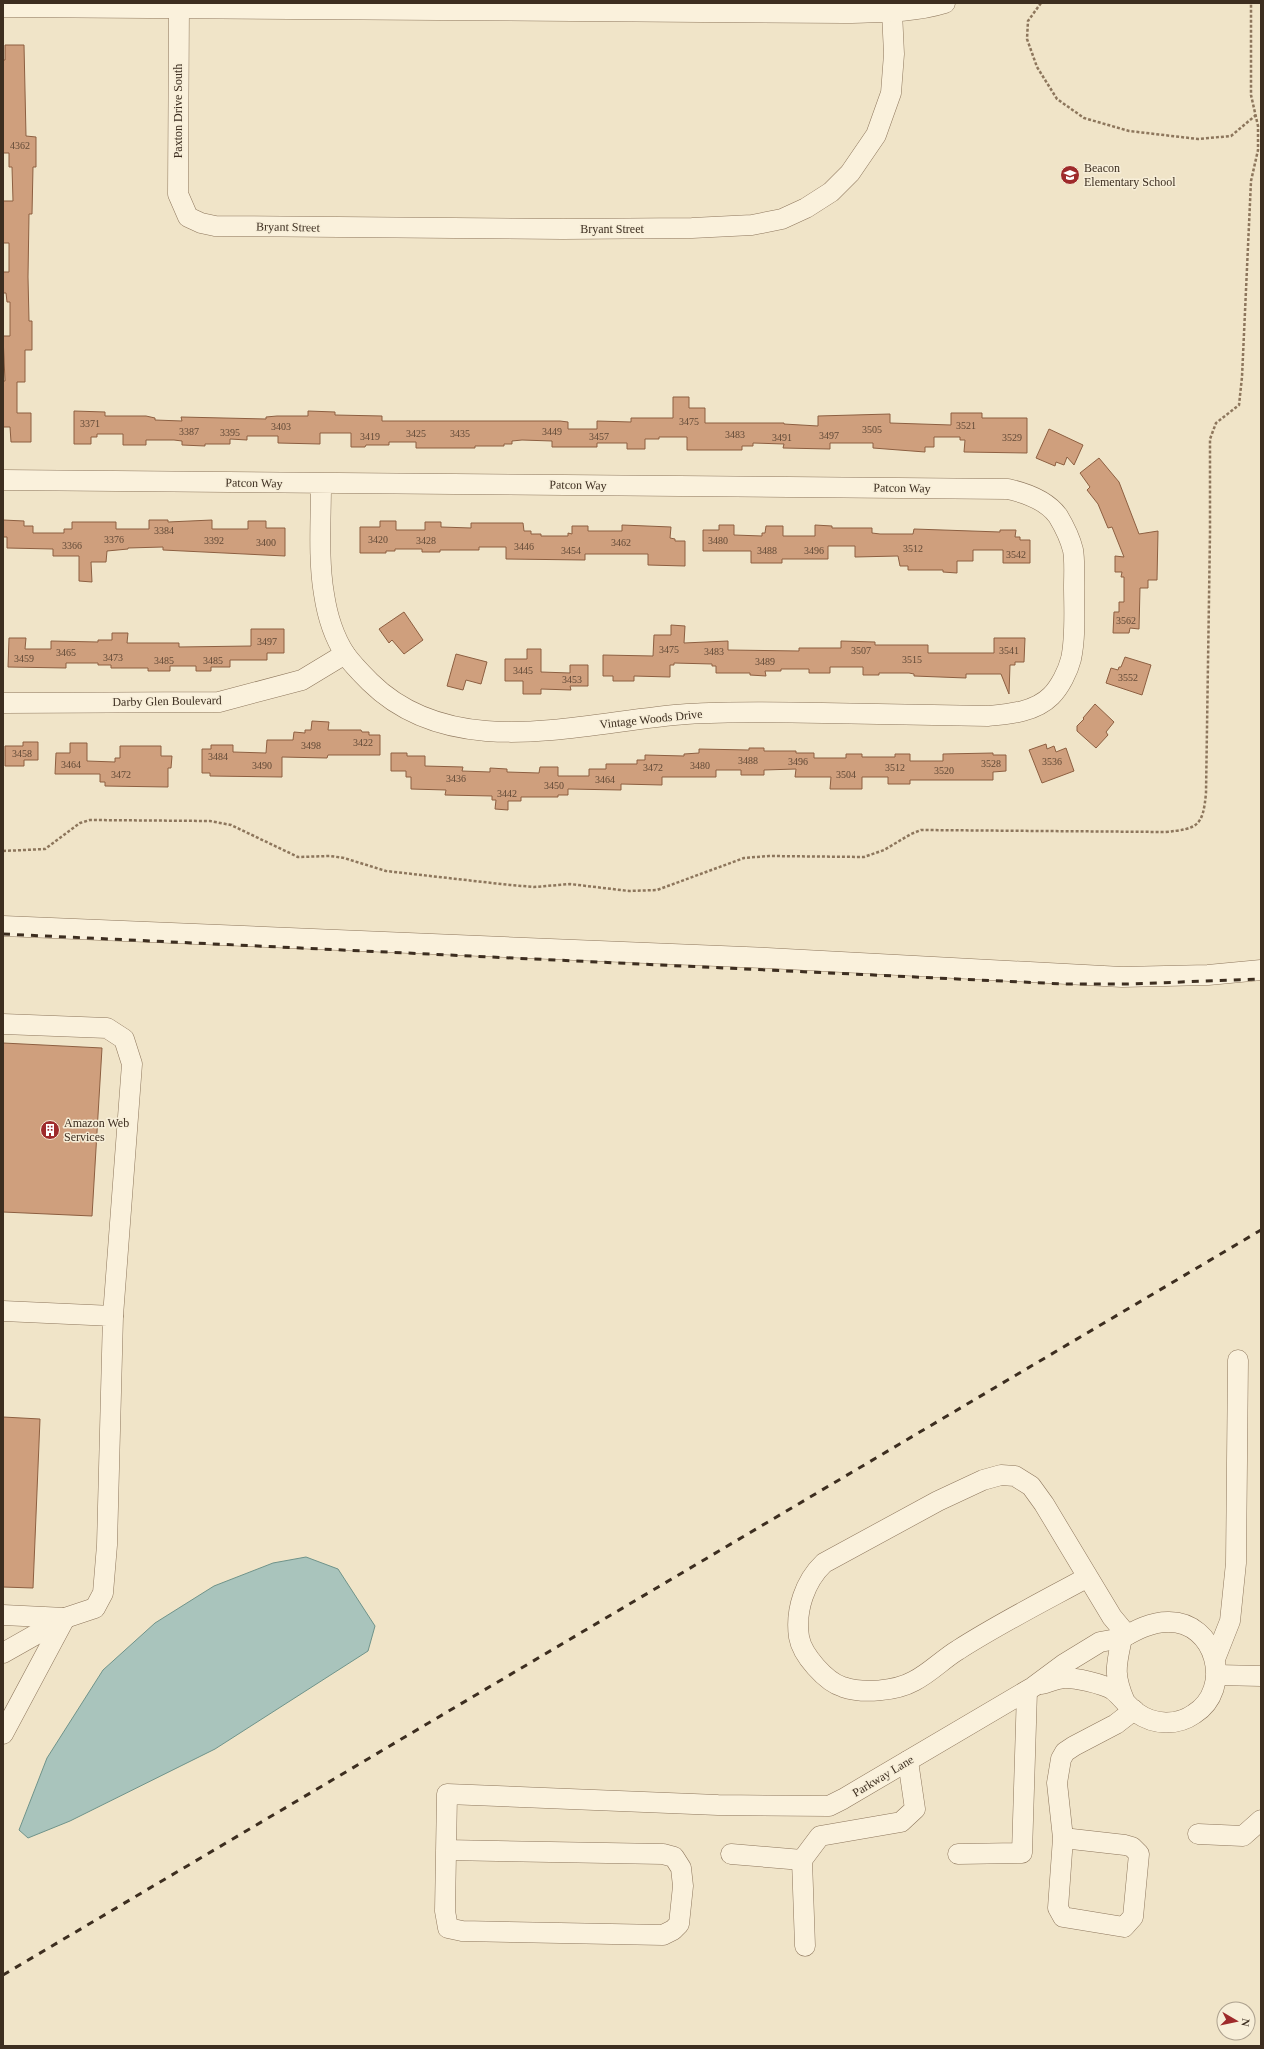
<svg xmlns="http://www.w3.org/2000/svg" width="1264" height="2049" viewBox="0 0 1264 2049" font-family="Georgia,serif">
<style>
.water{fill:#a9c4bc;stroke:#6f938a}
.building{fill:#cf9f7d;stroke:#8d5f41}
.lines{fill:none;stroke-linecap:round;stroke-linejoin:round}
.minor-casing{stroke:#8d765c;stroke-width:21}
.path{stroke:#8d765c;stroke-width:2.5;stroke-dasharray:3 2;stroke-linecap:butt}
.minor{stroke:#faf1dc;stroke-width:20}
.rail{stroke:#3d2e20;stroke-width:3;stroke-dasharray:7 7;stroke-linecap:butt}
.labels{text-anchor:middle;stroke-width:3;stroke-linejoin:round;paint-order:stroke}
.number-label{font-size:10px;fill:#624a37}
.street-label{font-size:12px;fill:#3d2e20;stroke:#f7eed8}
.poi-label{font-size:12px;fill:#3d2e20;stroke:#f7eed8;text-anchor:start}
</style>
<rect width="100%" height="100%" fill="#f0e4c8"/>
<polygon class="water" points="306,1557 338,1569 375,1626 368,1651 215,1749 70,1821 28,1838 19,1830 47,1758 103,1670 155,1623 214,1586 273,1563"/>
<g class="building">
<polygon points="5,45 24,45 26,136 36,137 36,167 33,167 32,214 29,214 28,277 29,321 32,321 32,350 25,350 25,382 17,382 17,413 31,413 31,442 11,442 10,427 3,427 3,381 5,381 3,336 10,336 10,302 7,302 6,293 3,293 3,272 9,272 9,243 3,243 3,201 13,201 12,167 9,167 9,153 3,153 3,60 5,60"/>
<polygon points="673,397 689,397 689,408 705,408 705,423 784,423 784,424 818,426 818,416 890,414 890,423 951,425 951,413 982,413 982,418 1027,418 1027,453 964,452 965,440 960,440 960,437 934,437 934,447 925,447 925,452 873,448 873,443 830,443 830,449 783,448 784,444 753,443 753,446 742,446 742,450 687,450 687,437 659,437 659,439 645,439 645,449 627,449 627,443 597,443 597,447 552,447 552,441 522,440 512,441 512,444 504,444 504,446 475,446 475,448 416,448 416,442 389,442 389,445 366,445 365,447 351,447 351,433 320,433 320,444 278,443 278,436 247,436 247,440 230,439 230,444 205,444 205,446 182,445 182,441 174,440 146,440 146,445 123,445 123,434 97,434 97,437 91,437 91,444 74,444 74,411 105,412 105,416 146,416 155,418 155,420 182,421 181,417 266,419 266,417 277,416 308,416 308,411 335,412 335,415 382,416 382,421 560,421 568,422 568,429 597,429 597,421 631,422 631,418 673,418"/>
<polygon points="1049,429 1083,445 1074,465 1067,457 1064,465 1056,462 1055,466 1036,458"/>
<polygon points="1099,458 1119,482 1139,534 1158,531 1157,580 1148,580 1148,588 1140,588 1139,629 1130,628 1129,633 1113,633 1114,612 1119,612 1119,602 1124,602 1124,577 1121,577 1122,572 1115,572 1115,556 1124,557 1112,527 1108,528 1098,504 1087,490 1090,487 1080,473"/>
<polygon points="3,520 24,521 24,526 33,526 33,533 64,533 64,529 72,529 72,522 116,522 116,529 149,529 149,520 168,520 168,522 212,520 212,529 248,529 248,521 266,521 266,528 285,528 285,556 163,550 163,547 128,548 128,549 107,551 106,562 91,562 92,582 79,581 79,556 53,556 53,549 7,548 7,537 3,537"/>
<polygon points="380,521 396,521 396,530 425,530 425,522 441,522 441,527 471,528 471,523 523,523 524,531 531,531 531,534 541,534 541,536 568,536 568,533 572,534 572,526 588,526 588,531 622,531 622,525 671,527 670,538 675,539 675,541 685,541 685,566 648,565 648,554 585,554 585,560 506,559 506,547 479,547 479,550 440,550 440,552 422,552 422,549 395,549 395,551 386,551 386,553 360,553 360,527 380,527"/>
<polygon points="719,525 734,525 734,535 762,536 762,533 765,533 766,526 783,526 783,536 815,536 815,525 832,526 832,528 872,528 872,533 880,534 913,534 914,529 1000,532 1000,530 1016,530 1015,537 1020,537 1020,540 1030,540 1030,563 1003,563 1003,550 973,550 973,561 957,561 957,573 943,572 943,570 908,570 908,566 900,566 898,556 855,557 855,546 828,546 828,559 782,559 782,563 751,563 751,551 703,551 703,530 719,530"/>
<polygon points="404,612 423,640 404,654 392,640 389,643 379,629"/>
<polygon points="671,625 685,626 684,643 728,641 728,650 799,651 799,648 841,648 841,641 875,642 875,645 928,645 928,653 994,653 994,638 1025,638 1024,662 1015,662 1015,665 1010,665 1009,694 1001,674 966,674 966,678 914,676 914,674 909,673 879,673 879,675 863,675 863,667 830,667 830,673 809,673 809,669 781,669 781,671 765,671 766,676 750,675 750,673 716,673 716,666 712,666 712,664 674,663 674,665 670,665 670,677 634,676 634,681 613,681 613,676 603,676 603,655 653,656 654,635 671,635"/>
<polygon points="251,629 284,629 284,653 267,653 267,660 230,660 230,667 211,667 211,671 196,671 196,666 170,666 170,671 148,671 148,668 111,668 111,665 98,665 98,663 66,663 66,668 8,667 9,638 26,638 25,649 51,649 51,641 98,642 98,640 112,640 112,633 128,633 127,643 179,643 179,647 251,646"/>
<polygon points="527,649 541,649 541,672 570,673 570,665 588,665 588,686 570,686 571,690 541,689 541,694 523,694 523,681 505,681 505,659 527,659"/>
<polygon points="456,654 487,662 481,684 466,680 463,690 447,686"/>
<polygon points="1125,657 1151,665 1142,695 1106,683 1111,668 1118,670 1119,667 1121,667"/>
<polygon points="1095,704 1114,722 1106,732 1108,735 1096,748 1077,731 1077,726 1084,719 1083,718"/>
<polygon points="312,721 329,722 328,730 361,730 362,732 369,732 369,735 380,735 380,755 328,755 327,758 282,757 282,777 210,776 210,773 202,773 202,749 211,749 211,745 233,745 233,752 266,753 267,740 293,740 294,732 305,733 305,730 311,730"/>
<polygon points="23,742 38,742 38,760 24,760 24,766 5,766 5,746 23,746"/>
<polygon points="70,743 87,743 87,761 115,762 115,758 120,758 120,746 161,746 161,756 172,756 171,768 168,768 168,787 105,786 105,782 100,782 100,774 55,774 56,753 70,753"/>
<polygon points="1046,744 1047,749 1054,746 1056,752 1066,748 1074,771 1042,783 1029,750"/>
<polygon points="749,748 764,748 764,751 796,751 796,753 814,753 814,758 846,758 846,754 862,754 862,757 895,757 895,754 910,754 910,761 943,761 943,754 993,753 993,755 1006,755 1006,771 993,772 993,780 910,780 910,784 888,784 888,777 862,777 862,789 830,789 831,777 795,777 796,769 764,770 764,775 741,775 741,770 716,770 716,777 662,777 662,785 621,784 621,790 568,789 568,795 558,795 558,797 521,797 521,801 508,801 508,810 495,809 496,800 492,800 492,796 445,795 446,790 411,789 411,777 406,777 406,771 391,771 391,753 407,753 407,756 425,756 425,766 463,767 462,771 490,772 490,768 507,769 507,772 539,773 540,767 558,767 558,776 589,776 589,769 606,769 606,764 637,764 637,760 645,760 645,755 684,756 684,754 699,753 699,749 749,750"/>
<polygon points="3,1043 102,1048 92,1216 3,1212"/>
<polygon points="3,1417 40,1419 33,1588 3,1587"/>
</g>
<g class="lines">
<defs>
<g id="minor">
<polyline points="179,3 178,194 188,217 201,223 215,226 563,229 692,228 752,225 782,219 806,208 831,192 850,173 876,135 891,93 894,54 892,12"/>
<path d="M3 7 845 13C878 12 913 13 945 3"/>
<path d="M3 480 1008 489C1026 493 1047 501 1058 516 1064 526 1070 538 1073 550 1075 561 1074 574 1074 586 1074 609 1076 636 1071 659 1068 671 1060 687 1051 696 1035 712 1010 714 988 716 933 715 878 714 823 713 778 712 733 711 687 714 585 721 454 765 370 682 362 674 352 664 345 654 334 637 327 614 324 594 318 559 321 520 321 484"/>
<polyline points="3,703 219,702 302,680 345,654"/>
<polyline points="3,926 767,958 1122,977 1208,975 1261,970"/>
<polyline points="3,1024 107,1028 124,1039 132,1064 113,1316"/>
<polyline points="3,1311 113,1316 107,1545 103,1593 95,1608 65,1618 3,1615"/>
<path d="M1088 1577C1044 1601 1000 1623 958 1650 943 1659 930 1673 914 1681 896 1691 863 1694 843 1687 826 1682 802 1655 799 1637 795 1610 805 1581 824 1563L938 1501 983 1480 1001 1475 1015 1476 1031 1486 1044 1504 1112 1617 1127 1635"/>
<polyline points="3,1653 65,1618"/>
<polyline points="1215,1659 1230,1621 1236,1563 1238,1360"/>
<polyline points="1217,1675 1261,1676"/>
<path d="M1042 1684C1049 1682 1056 1679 1063 1678 1074 1677 1103 1684 1113 1690 1122 1697 1128 1707 1137 1713 1154 1725 1177 1726 1194 1714 1234 1689 1216 1621 1168 1622 1151 1622 1136 1630 1122 1638 1116 1666 1113 1674 1125 1702"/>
<polyline points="3,1734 65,1618"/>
<polyline points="1198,1834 1243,1836 1261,1820"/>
<polyline points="1063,1838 1125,1845 1132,1847 1139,1854 1133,1917 1124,1927 1063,1917 1058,1908 1063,1838 1057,1783 1061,1759 1065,1752 1074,1746 1116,1724 1134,1710"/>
<polyline points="446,1850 663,1854 674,1857 681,1868 683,1886 679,1924 673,1930 663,1935 462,1931 448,1928 445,1911 447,1794 718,1805 829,1806 843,1799 1033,1687 1064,1664 1100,1642 1122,1638"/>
<polyline points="731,1854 802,1860"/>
<polyline points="958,1854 1022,1853 1027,1691"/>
<polyline points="805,1946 802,1860 820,1836 901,1822 915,1809 908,1761"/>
</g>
</defs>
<use href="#minor" class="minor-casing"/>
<g class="path">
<polyline points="1041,3 1028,21 1027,39 1037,67 1057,99 1084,118 1129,131 1198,139 1231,136 1256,115"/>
<path d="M3 851 45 849 80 823 90 820 210 821 231 825 298 857 330 856 344 858 386 871 510 885 534 887 570 884 629 891 657 890 744 858 769 856 864 857 884 850 911 834 921 830 1165 832C1198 829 1203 826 1206 793L1210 533V439L1216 423 1239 405 1242 377 1251 181 1258 150V126L1251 95V3"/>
</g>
<use href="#minor" class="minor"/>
<g class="rail">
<polyline points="3,934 1064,984 1128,984 1261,979"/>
<polyline points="3,1975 1261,1230"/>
</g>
</g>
<defs>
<symbol id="school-disc" viewBox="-11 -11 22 22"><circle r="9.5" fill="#9e2a2b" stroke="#f7eed8"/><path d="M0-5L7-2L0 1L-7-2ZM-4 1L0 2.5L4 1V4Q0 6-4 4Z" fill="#fff"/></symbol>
<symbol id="building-disc" viewBox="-11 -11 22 22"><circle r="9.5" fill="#9e2a2b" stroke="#f7eed8"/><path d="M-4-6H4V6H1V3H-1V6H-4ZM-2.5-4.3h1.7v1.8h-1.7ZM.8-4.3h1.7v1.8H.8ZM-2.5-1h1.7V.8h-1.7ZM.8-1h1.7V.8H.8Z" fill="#fff"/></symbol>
</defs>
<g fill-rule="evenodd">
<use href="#school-disc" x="1059" y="164" width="22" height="22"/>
<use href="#building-disc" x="39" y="1119" width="22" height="22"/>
</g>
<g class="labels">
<g class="number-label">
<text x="20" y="149">4362</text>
<text x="689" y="425">3475</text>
<text x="90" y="427">3371</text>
<text x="966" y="429">3521</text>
<text x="281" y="430">3403</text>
<text x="872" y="433">3505</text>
<text x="189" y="435">3387</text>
<text x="552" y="435">3449</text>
<text x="230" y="436">3395</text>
<text x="416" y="437">3425</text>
<text x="460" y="437">3435</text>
<text x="735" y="438">3483</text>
<text x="829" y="439">3497</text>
<text x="370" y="440">3419</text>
<text x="599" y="440">3457</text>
<text x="782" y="441">3491</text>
<text x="1012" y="441">3529</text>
<text x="164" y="534">3384</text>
<text x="114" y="543">3376</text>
<text x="378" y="543">3420</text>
<text x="214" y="544">3392</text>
<text x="426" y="544">3428</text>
<text x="718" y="544">3480</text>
<text x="266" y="546">3400</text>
<text x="621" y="546">3462</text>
<text x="72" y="549">3366</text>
<text x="524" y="550">3446</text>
<text x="913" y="552">3512</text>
<text x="571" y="554">3454</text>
<text x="767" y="554">3488</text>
<text x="814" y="554">3496</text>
<text x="1016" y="558">3542</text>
<text x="1126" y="624">3562</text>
<text x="267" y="645">3497</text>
<text x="669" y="653">3475</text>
<text x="861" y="654">3507</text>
<text x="1009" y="654">3541</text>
<text x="714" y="655">3483</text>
<text x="66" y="656">3465</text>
<text x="113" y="661">3473</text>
<text x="24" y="662">3459</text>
<text x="912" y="663">3515</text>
<text x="164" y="664">3485</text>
<text x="213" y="664">3485</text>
<text x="765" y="665">3489</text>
<text x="523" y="674">3445</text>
<text x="1128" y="681">3552</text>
<text x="572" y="683">3453</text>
<text x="363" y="746">3422</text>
<text x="311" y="749">3498</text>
<text x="22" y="757">3458</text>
<text x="218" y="760">3484</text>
<text x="748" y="764">3488</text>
<text x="798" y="765">3496</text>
<text x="1052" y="765">3536</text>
<text x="991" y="767">3528</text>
<text x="71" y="768">3464</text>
<text x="262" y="769">3490</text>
<text x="700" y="769">3480</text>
<text x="653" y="771">3472</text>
<text x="895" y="771">3512</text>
<text x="944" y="774">3520</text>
<text x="121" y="778">3472</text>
<text x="846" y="778">3504</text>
<text x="456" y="782">3436</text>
<text x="605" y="783">3464</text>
<text x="554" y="789">3450</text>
<text x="507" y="797">3442</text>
</g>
<g class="street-label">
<text transform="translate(178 111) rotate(-90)" y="4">Paxton Drive South</text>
<text transform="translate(288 227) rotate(1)" y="4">Bryant Street</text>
<text x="612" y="233">Bryant Street</text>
<text transform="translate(254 483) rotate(1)" y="4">Patcon Way</text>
<text transform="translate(578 485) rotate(1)" y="4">Patcon Way</text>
<text transform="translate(902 488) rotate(1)" y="4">Patcon Way</text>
<text transform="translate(167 701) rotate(-1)" y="4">Darby Glen Boulevard</text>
<text transform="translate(651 719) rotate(-6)" y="4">Vintage Woods Drive</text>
<text transform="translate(883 1776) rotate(-31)" y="4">Parkway Lane</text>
</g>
<g class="poi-label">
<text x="1084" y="172">Beacon<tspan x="1084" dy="14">Elementary School</tspan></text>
<text x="64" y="1127">Amazon Web<tspan x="64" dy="14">Services</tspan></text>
</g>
</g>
<rect width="1264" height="2049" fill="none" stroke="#3d2e20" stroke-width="8"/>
<g transform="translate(1236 2021) rotate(99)"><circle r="19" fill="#f7eed8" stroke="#ada18e"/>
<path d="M0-3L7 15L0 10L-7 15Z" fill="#9e2a2b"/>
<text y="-6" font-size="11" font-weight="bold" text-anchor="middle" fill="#3d2e20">N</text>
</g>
</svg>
